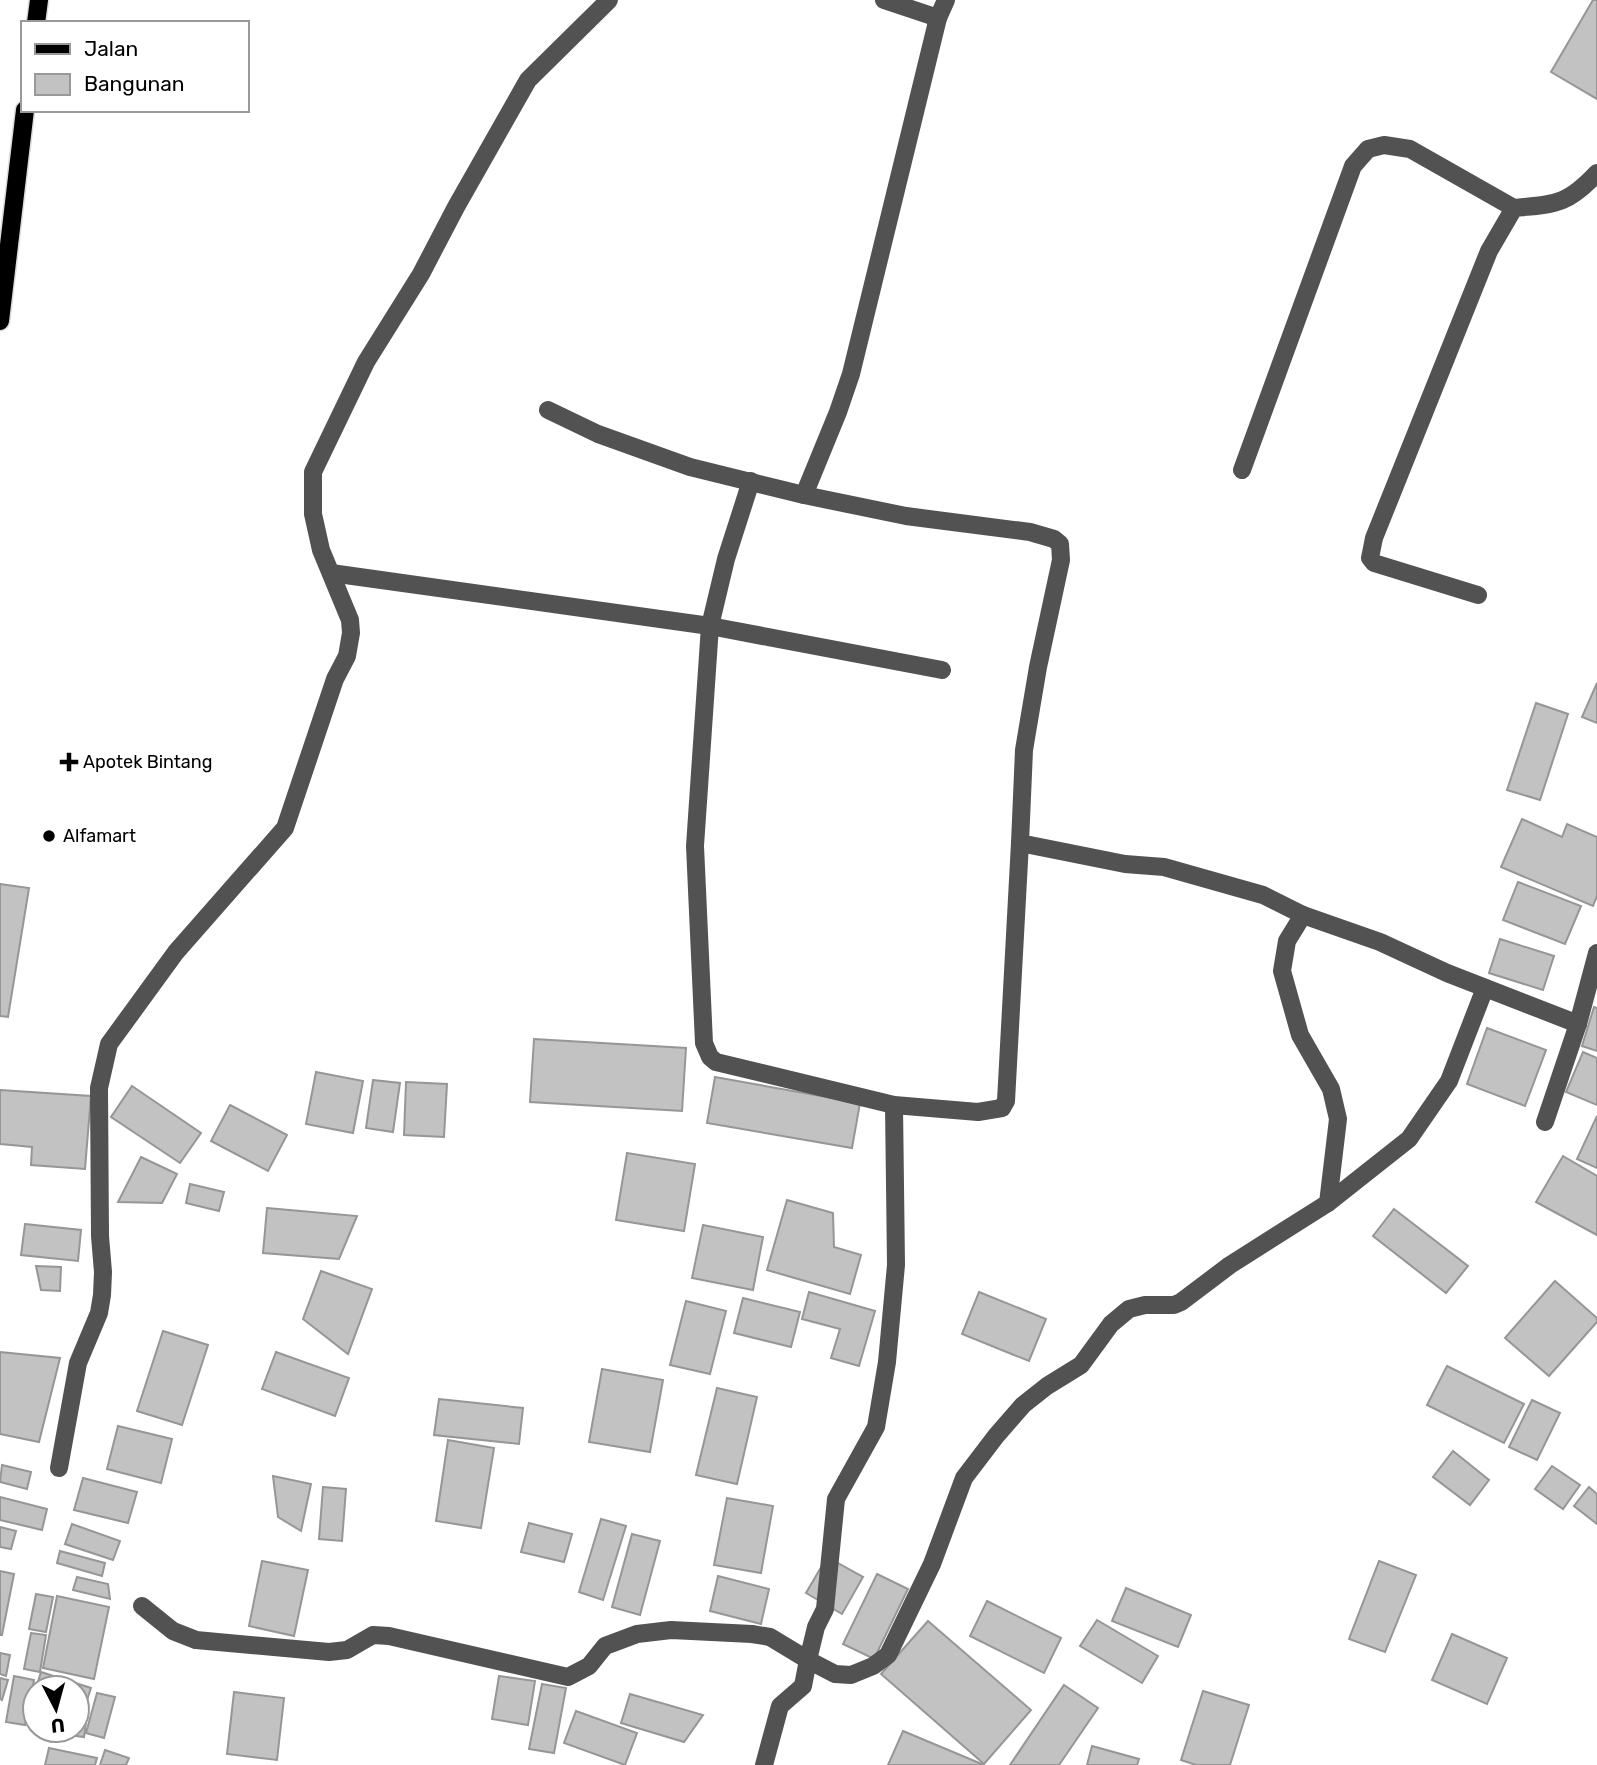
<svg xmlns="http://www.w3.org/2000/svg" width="1597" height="1765" viewBox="0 0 1597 1765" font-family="Rubik,sans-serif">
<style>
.building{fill:#c2c2c2;stroke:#969696;stroke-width:2}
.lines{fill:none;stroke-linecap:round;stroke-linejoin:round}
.major-casing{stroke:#dbdbdb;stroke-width:21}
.minor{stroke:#525252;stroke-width:18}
.major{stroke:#000;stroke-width:18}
.poi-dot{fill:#000;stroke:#fff;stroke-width:2.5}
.labels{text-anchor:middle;stroke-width:7;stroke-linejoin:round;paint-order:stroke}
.poi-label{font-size:18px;fill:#000;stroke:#fff;text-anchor:start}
</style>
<rect width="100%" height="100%" fill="#fff"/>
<g class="building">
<polygon points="1593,0 1597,0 1597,99 1551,72"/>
<polygon points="1597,683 1597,723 1582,717"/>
<polygon points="1536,703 1568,714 1540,800 1507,790"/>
<polygon points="1522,819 1562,837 1567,824 1597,837 1597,896 1593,906 1501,867"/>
<polygon points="1518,882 1581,906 1565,944 1503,920"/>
<polygon points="0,884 29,888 8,1017 0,1016"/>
<polygon points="1500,939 1554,956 1543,990 1489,973"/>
<polygon points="1594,1007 1597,1008 1597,1051 1582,1046"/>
<polygon points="1487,1028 1546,1050 1525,1106 1467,1084"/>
<polygon points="534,1039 686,1048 682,1111 530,1102"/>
<polygon points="1583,1052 1597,1058 1597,1105 1566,1092"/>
<polygon points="316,1072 363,1081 353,1133 306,1124"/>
<polygon points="715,1077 860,1103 852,1148 707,1123"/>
<polygon points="373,1080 400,1083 393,1132 366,1128"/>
<polygon points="406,1082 447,1084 444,1137 404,1135"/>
<polygon points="132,1086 201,1133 180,1163 111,1117"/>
<polygon points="0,1090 91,1096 85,1169 31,1165 32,1147 0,1144"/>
<polygon points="230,1105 287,1135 268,1171 211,1141"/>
<polygon points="1597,1116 1597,1168 1577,1159"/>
<polygon points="627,1153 695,1164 684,1231 616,1220"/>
<polygon points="1563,1156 1597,1176 1597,1235 1536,1202"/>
<polygon points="141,1157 177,1174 162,1203 118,1202"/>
<polygon points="190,1184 224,1192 219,1211 186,1203"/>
<polygon points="787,1200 833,1213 834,1247 861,1255 850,1294 767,1270"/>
<polygon points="267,1208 357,1216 339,1259 263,1253"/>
<polygon points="1394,1209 1468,1266 1446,1293 1373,1236"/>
<polygon points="25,1224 81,1230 78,1261 21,1255"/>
<polygon points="703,1225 763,1237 753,1290 692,1278"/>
<polygon points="36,1266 61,1267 60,1291 41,1290"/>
<polygon points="321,1271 372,1289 348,1354 303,1319"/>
<polygon points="1555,1281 1597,1318 1597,1322 1549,1376 1505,1338"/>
<polygon points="809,1292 875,1311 859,1366 831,1358 840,1329 802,1319"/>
<polygon points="979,1292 1046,1319 1029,1361 962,1334"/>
<polygon points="743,1298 800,1312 791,1347 734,1333"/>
<polygon points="686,1301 726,1311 710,1374 670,1365"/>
<polygon points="163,1331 208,1345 182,1425 137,1411"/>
<polygon points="0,1352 60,1358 39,1442 0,1434"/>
<polygon points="276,1352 349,1378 335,1416 262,1389"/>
<polygon points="1447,1366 1524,1404 1504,1443 1427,1405"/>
<polygon points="602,1369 663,1380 650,1452 589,1442"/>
<polygon points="717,1388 757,1397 737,1484 696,1475"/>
<polygon points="439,1399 523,1408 519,1444 434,1435"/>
<polygon points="1532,1400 1560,1413 1537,1460 1509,1447"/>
<polygon points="118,1426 172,1439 161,1483 107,1469"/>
<polygon points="448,1440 494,1448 481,1528 436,1521"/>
<polygon points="1453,1451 1489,1480 1470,1505 1433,1477"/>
<polygon points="2,1465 31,1472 27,1489 0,1482"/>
<polygon points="1552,1466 1580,1485 1563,1509 1535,1489"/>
<polygon points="273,1476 311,1484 301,1531 278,1517"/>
<polygon points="83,1478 137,1492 128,1523 74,1510"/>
<polygon points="323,1487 346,1489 342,1541 319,1539"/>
<polygon points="1589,1487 1597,1494 1597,1524 1574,1506"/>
<polygon points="0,1497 47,1509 42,1530 0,1520"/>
<polygon points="727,1498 773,1506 761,1573 714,1565"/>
<polygon points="601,1519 626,1526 603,1600 579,1592"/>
<polygon points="529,1523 572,1534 564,1562 521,1552"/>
<polygon points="72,1524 120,1541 113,1560 65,1544"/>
<polygon points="0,1527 16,1531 11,1549 0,1547"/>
<polygon points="632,1534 660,1541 640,1615 612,1607"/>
<polygon points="60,1551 105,1563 102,1576 57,1563"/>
<polygon points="827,1557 863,1577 842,1614 806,1593"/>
<polygon points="262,1561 308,1570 294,1636 249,1626"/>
<polygon points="1379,1561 1416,1575 1385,1652 1349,1639"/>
<polygon points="0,1571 14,1574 2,1635 0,1635"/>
<polygon points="877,1574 908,1589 874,1659 843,1644"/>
<polygon points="718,1576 769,1589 761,1624 710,1611"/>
<polygon points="77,1577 108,1584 110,1599 73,1590"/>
<polygon points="1126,1588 1191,1615 1178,1647 1112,1621"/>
<polygon points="36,1594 53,1597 46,1632 29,1629"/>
<polygon points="57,1596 109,1607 94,1679 43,1668"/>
<polygon points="987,1601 1061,1638 1044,1673 970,1636"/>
<polygon points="1097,1620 1158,1656 1142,1683 1080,1646"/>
<polygon points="928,1621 1031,1710 984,1764 881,1674"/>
<polygon points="31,1633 46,1635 40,1672 24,1669"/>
<polygon points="1452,1634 1507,1658 1487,1704 1432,1680"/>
<polygon points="0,1653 10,1655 6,1676 0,1674"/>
<polygon points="41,1672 91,1688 83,1712 77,1710 77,1688 36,1688"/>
<polygon points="14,1676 34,1680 25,1725 6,1722"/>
<polygon points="499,1676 535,1681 528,1725 492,1719"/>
<polygon points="0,1678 8,1680 2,1700 0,1699"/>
<polygon points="542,1684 566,1688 554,1753 529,1749"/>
<polygon points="1064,1685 1098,1708 1059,1765 1010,1765"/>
<polygon points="1203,1691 1249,1705 1230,1765 1196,1765 1181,1760"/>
<polygon points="234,1692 284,1698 277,1760 227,1754"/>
<polygon points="97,1693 115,1697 104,1738 86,1733"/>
<polygon points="630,1694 703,1715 684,1742 621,1723"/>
<polygon points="576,1711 637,1733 625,1765 564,1743"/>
<polygon points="77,1714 87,1715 84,1737 40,1731 77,1730"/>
<polygon points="903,1731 984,1765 888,1765"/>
<polygon points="1092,1746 1139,1759 1137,1765 1087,1765"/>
<polygon points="49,1748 97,1758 95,1765 45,1765"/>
<polygon points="105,1750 129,1758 126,1765 100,1765"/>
</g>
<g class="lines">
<defs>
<g id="major">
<polyline points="36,23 39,0"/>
<polyline points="0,321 25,110"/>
</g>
</defs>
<use href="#major" class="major-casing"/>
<g class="minor">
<polyline points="884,0 938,18"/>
<polyline points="548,410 598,434 690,467 804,495 906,516 1030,532 1054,539 1060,544 1061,560 1038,667 1024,750 1020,843 1125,864 1164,867 1263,895 1303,915 1380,942 1447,973 1578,1024"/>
<polyline points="1242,470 1353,166 1368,149 1384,145 1410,149 1514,208"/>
<polyline points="751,481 726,559 710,626 695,846 704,1043 710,1057 716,1062 894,1105 978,1112 1002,1108 1006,1101 1020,843"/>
<polyline points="804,495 838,412 851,374 938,18 946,0"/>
<polyline points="331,573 710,626 942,670"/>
<path d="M1478 595 1374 563 1370 558 1374 538 1489 251 1514 208C1556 204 1567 205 1597 173"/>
<polyline points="1303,915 1287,941 1282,971 1300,1035 1331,1089 1338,1119 1328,1203"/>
<polyline points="1545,1122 1578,1024 1597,953"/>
<polyline points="59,1468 78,1363 99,1313 102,1295 103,1272 100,1236 99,1088 109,1044 176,952 285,828 335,679 347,656 351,633 350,620 321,550 313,514 313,472 366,362 421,274 456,207 528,80 609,0"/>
<polyline points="142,1606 173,1631 196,1640 329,1652 347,1650 373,1635 389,1636 568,1677 589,1666 605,1646 637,1634 671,1630 752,1634 770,1637 808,1660 816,1627 825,1609 836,1499 876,1427 887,1362 896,1265 894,1105"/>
<polyline points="764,1765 780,1706 803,1686 808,1660 835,1674 851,1675 873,1666 888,1655 932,1564 964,1478 996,1436 1023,1405 1047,1386 1081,1365 1111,1324 1129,1309 1145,1305 1174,1305 1181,1302 1230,1265 1328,1203 1409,1139 1449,1081 1485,988"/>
</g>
<use href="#major" class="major"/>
</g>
<g class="poi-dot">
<path d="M65.5 751.5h7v7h7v7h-7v7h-7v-7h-7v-7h7z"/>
<circle cx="49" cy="836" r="7"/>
</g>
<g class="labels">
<g class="poi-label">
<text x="83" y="768">Apotek Bintang</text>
<text x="63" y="842">Alfamart</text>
</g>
</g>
<rect x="21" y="21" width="228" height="91" fill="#ffffff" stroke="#999999" stroke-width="2"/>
<rect x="35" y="44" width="35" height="10" fill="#000000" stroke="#999999" stroke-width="2"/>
<text x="84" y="56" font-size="21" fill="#000000">Jalan</text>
<rect x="35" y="74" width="35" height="21" fill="#c2c2c2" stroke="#999999" stroke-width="2"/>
<text x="84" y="91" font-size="21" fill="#000000">Bangunan</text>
<g transform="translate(56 1709) rotate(174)"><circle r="33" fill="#ffffff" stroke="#999999" stroke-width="2"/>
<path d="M0-5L12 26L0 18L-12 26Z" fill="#000000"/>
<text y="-10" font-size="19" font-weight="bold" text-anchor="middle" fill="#000000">U</text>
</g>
</svg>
